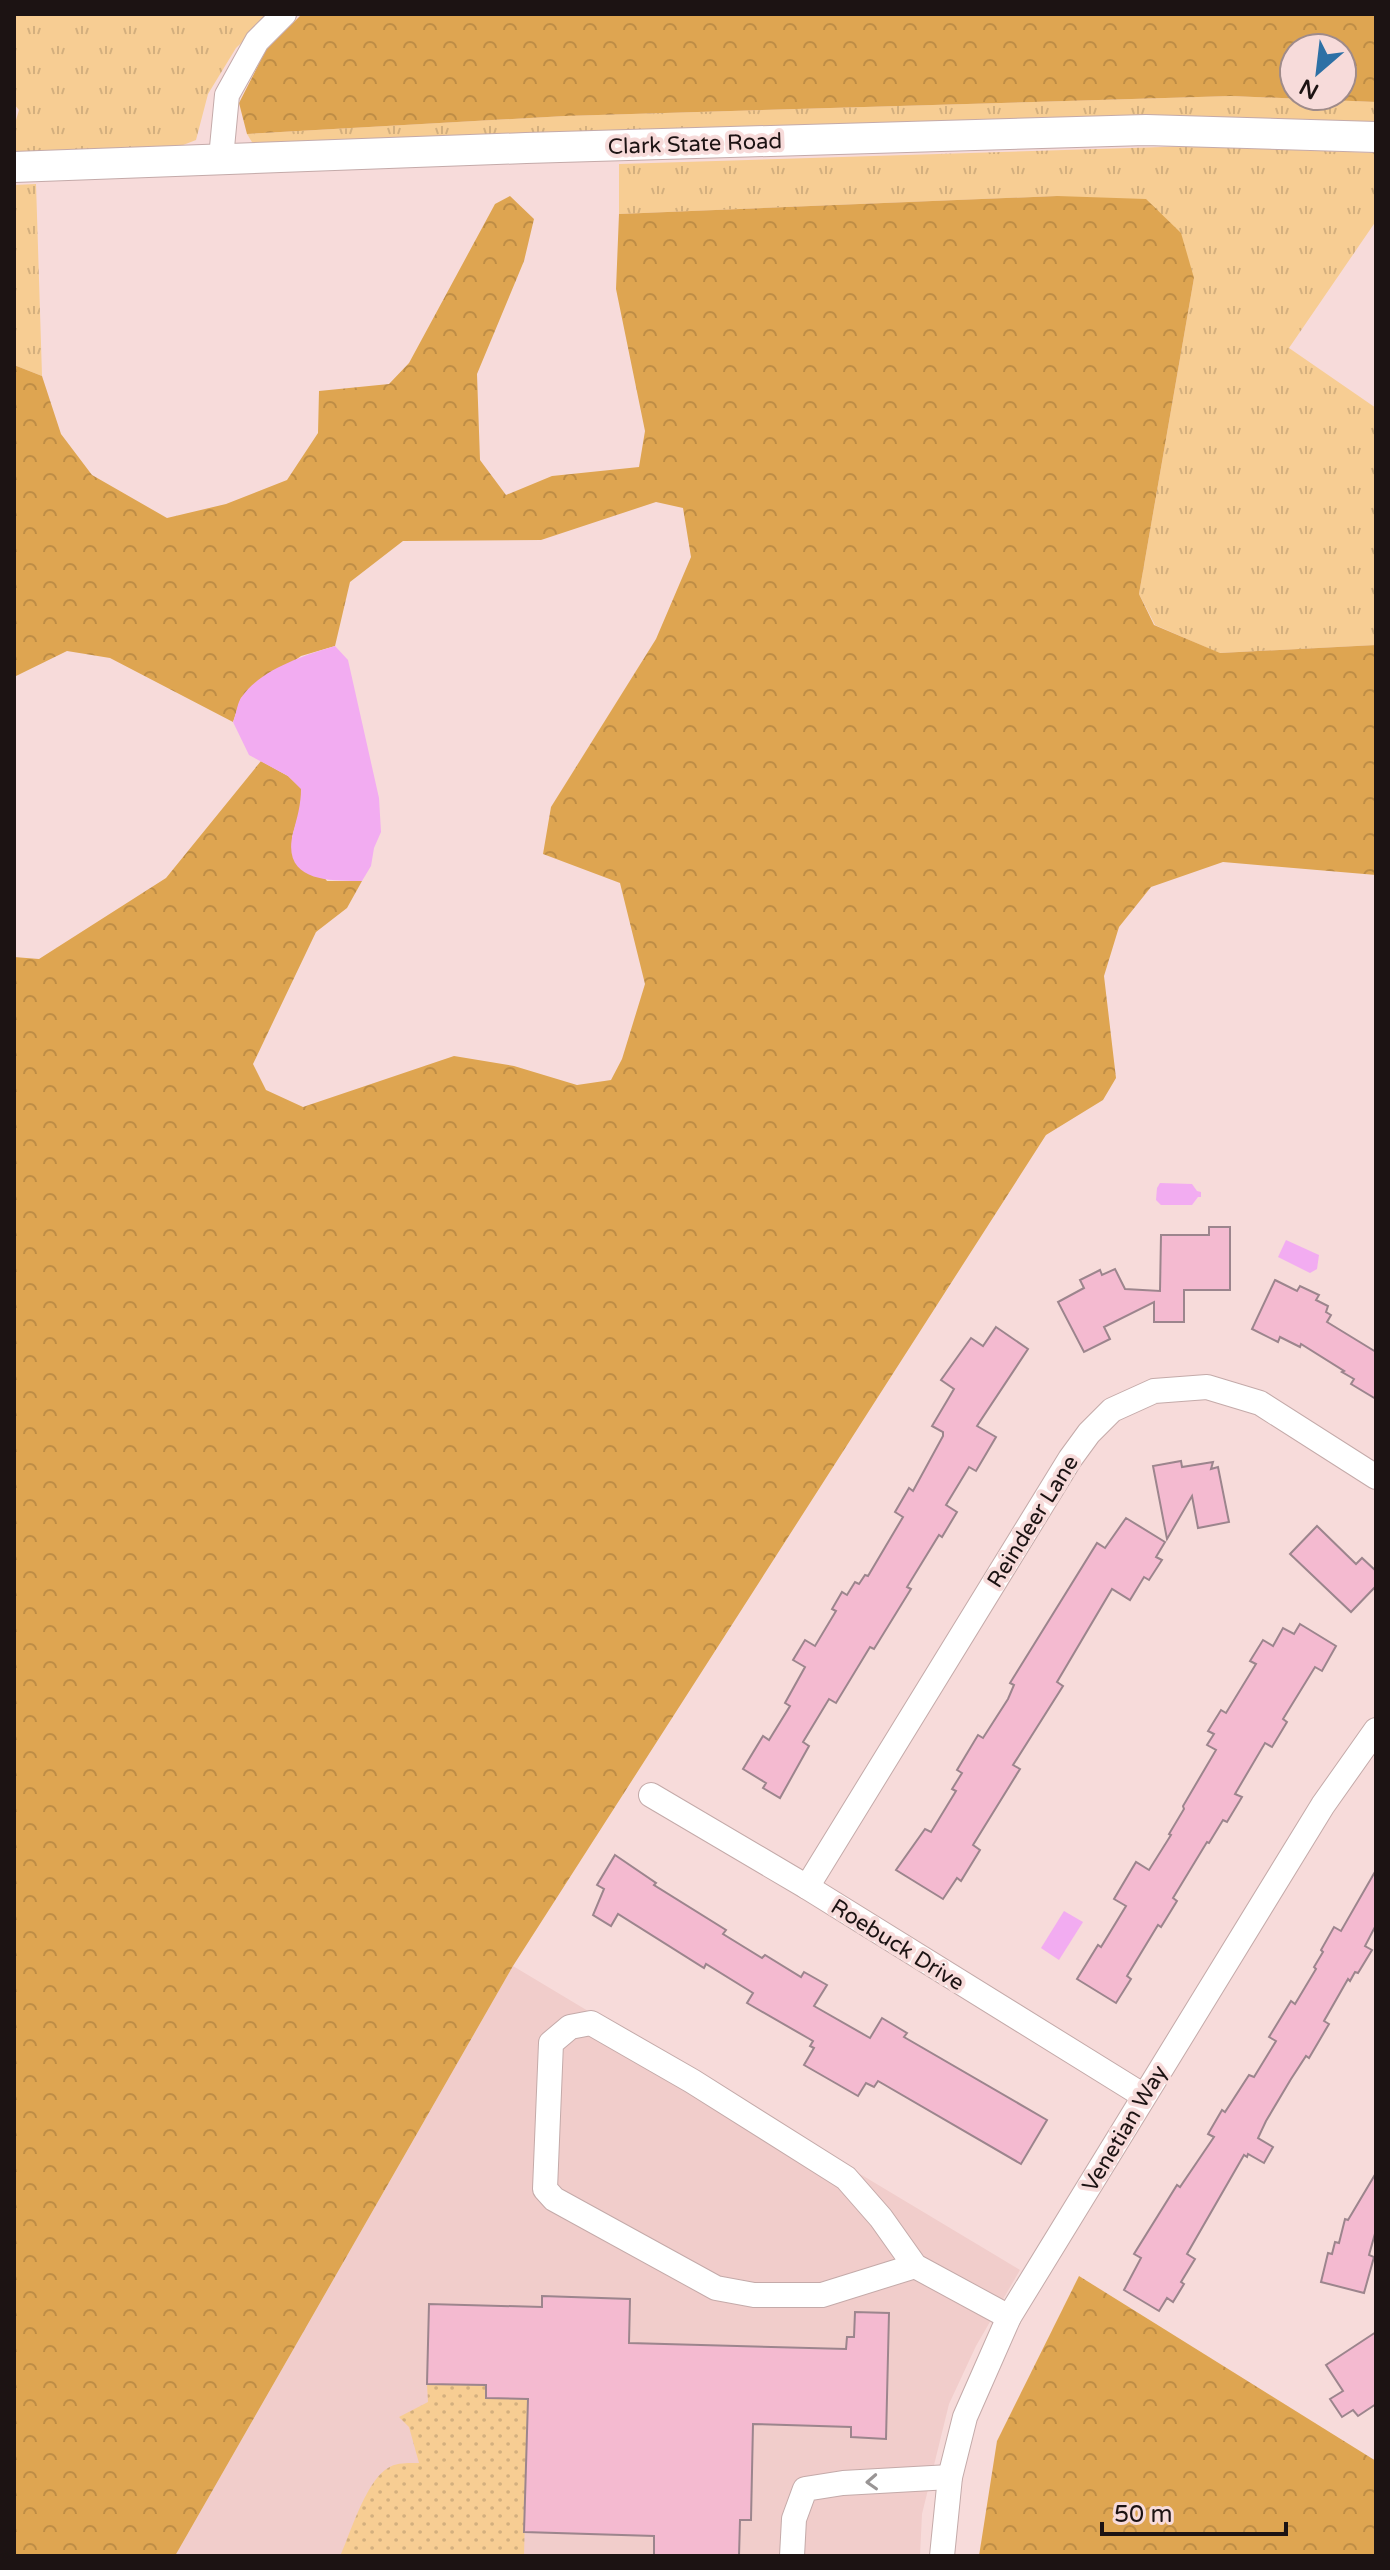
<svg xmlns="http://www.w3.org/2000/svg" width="1390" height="2570" viewBox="0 0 1390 2570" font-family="'Varela Round',sans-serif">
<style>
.built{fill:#f1cdcb}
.grass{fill:url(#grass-tufts)}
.forest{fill:url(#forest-crowns);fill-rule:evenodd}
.park{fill:url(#park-dots)}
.water{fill:#f2acf1}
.building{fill:#f4bad0;stroke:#9c858d;stroke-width:2}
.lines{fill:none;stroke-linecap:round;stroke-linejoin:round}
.minor-casing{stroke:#c4aaa9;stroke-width:26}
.major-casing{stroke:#c4aaa9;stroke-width:32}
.minor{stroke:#fff;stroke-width:24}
.major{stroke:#fff;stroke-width:30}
.oneway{stroke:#999595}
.labels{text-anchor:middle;stroke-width:8;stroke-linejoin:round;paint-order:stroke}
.street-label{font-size:22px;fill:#1c1313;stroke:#f7dbda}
</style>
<defs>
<pattern id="grass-tufts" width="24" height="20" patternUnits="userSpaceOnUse" patternTransform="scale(2)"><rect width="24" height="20" fill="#f7cd93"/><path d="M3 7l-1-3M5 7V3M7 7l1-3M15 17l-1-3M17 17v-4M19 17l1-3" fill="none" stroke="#d3af7e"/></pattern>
<pattern id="forest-crowns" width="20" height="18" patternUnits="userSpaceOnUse" patternTransform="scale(2)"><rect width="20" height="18" fill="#dea551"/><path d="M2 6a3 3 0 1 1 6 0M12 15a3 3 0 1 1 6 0" fill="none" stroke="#be8d46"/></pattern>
<pattern id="park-dots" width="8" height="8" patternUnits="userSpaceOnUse" patternTransform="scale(2)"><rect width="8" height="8" fill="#f7cd93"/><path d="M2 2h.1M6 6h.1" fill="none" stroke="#d3af7e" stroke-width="1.8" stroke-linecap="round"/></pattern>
</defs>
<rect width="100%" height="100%" fill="#f7dbda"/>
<polygon class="built" points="513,1966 1020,2270 976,2346 949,2404 922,2514 920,2556 175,2556"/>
<g class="grass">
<polygon points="14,14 272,14 236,48 208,94 196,140 178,147 14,156 14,127 19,110 14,104"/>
<polygon points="1231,96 1376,102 1376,126 255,147 247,134 565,116"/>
<polygon points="1195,146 1376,153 1376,221 1289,348 1376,408 1376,645 1219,653 1155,625 1139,594 1194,278 1057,196 619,214 619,164"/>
<polygon points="36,184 42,376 14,365 14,185"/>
</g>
<g class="forest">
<path d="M302 14H1376V102L1231 96 565 116 247 134 239 103 266 50ZM1294 48H1342V96H1294Z"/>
<polygon points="510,196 534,219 524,261 477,374 480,460 506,495 552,476 639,467 645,431 616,289 619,214 1057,196 1146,199 1181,233 1194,278 1139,594 1154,625 1220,653 1376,645 1376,875 1223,862 1151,887 1119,927 1104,976 1116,1078 1103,1100 1046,1135 513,1966 175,2556 14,2556 14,957 39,959 166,878 261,761 288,776 302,789 300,810 292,837 327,881 362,881 347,908 316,932 253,1064 266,1090 303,1107 454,1056 514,1066 577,1085 611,1080 622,1059 645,984 620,883 543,854 551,807 656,639 691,557 683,508 656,502 541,540 403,541 350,582 335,646 301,656 241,698 233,722 110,658 67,651 14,677 14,365 42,376 61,434 92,475 167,518 226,504 287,480 318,433 319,391 389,384 409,363 495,204"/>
<polygon points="1079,2276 1376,2461 1376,2556 979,2556 997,2441"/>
</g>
<path class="park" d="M427 2384 486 2385V2398L528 2399 524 2556H340C351 2532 366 2481 388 2468 397 2462 409 2463 419 2463L409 2427 399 2417 428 2402Z"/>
<g class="water">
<path d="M335 646 348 660 379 798 381 832 374 848 371 866 362 881C329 881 281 882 293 833 297 818 301 805 301 789L288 776 249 755 233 722C236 715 237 704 241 698 259 670 305 655 335 646Z"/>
<polygon points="1160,1183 1192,1184 1197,1191 1201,1192 1201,1197 1198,1197 1192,1205 1161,1205 1156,1200 1157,1188"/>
<polygon points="1286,1240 1319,1255 1317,1269 1310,1273 1278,1257"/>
<polygon points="1064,1911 1083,1922 1059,1960 1041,1948"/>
</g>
<g class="building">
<polygon points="1209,1227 1230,1227 1230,1290 1184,1290 1184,1322 1154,1322 1154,1302 1104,1327 1110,1339 1084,1352 1058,1302 1084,1288 1080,1280 1100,1270 1102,1275 1115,1269 1125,1289 1160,1291 1161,1235 1209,1235"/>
<polygon points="1275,1280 1297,1291 1300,1286 1319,1295 1316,1300 1328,1306 1326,1312 1331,1315 1327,1322 1376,1352 1376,1399 1351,1384 1354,1379 1342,1372 1344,1371 1301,1344 1300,1347 1280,1337 1278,1342 1252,1329"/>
<polygon points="996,1327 1028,1349 977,1426 996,1437 976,1471 969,1467 946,1505 957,1512 942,1537 939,1535 907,1587 911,1589 874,1649 870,1647 836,1703 829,1699 803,1742 809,1746 780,1798 763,1788 766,1783 743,1769 763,1736 769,1740 790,1706 785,1703 805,1667 793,1660 805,1640 815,1646 836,1611 832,1609 842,1592 847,1595 855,1582 859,1584 865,1575 868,1576 903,1517 895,1512 909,1488 913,1491 943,1436 943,1432 932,1426 954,1389 941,1380 971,1338 983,1346"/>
<polygon points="1181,1461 1182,1467 1213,1462 1211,1469 1218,1467 1229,1522 1198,1528 1192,1496 1167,1539 1153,1466"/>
<polygon points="1126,1518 1165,1542 1156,1557 1162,1560 1149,1580 1144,1577 1130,1600 1112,1589 1057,1682 1063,1686 1013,1765 1020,1769 973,1845 980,1850 961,1881 957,1878 943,1899 896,1870 925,1829 931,1832 956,1791 952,1789 962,1773 957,1770 978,1735 983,1738 1008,1699 1014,1685 1010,1683 1097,1543 1105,1548"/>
<polygon points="1317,1526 1356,1564 1362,1558 1376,1571 1376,1586 1351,1612 1290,1554"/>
<polygon points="1300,1624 1336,1646 1322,1671 1315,1667 1283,1719 1287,1722 1272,1747 1265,1743 1235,1794 1242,1797 1227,1822 1223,1820 1209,1843 1207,1842 1173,1898 1177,1901 1161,1927 1158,1925 1127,1976 1131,1979 1116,2003 1077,1979 1098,1945 1101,1947 1126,1906 1114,1899 1136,1862 1149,1870 1171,1835 1169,1834 1184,1809 1183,1806 1216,1750 1207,1745 1214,1734 1208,1731 1221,1710 1226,1713 1256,1664 1250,1661 1263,1640 1273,1646 1283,1628 1294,1634"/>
<polygon points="615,1855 656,1883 654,1885 726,1930 723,1934 762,1958 765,1955 801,1977 804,1972 827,1985 814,2006 870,2038 882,2018 907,2033 904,2037 1047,2120 1021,2164 878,2081 874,2087 866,2083 858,2096 804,2065 814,2048 810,2046 813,2041 747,2003 753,1993 706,1964 704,1968 618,1914 611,1926 593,1915 604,1889 597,1885"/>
<polygon points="1376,1870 1376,1925 1365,1946 1372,1950 1358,1973 1355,1972 1350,1981 1348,1979 1324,2021 1329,2024 1309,2058 1306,2056 1291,2079 1266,2121 1258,2138 1273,2147 1264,2163 1248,2154 1247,2157 1244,2155 1187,2254 1195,2259 1181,2282 1184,2284 1173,2302 1167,2298 1159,2311 1124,2290 1141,2258 1134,2254 1177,2185 1180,2187 1214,2137 1208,2134 1222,2110 1225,2112 1249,2075 1254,2077 1276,2041 1269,2037 1291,2001 1295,2004 1316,1969 1314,1967 1323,1952 1321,1950 1334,1927 1341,1931"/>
<polygon points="1376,2173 1376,2230 1369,2255 1374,2257 1364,2293 1321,2282 1328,2253 1332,2254 1335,2242 1339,2243 1345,2219 1348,2220"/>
<polygon points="542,2296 630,2299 629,2343 846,2349 847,2337 854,2337 855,2312 889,2313 886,2439 851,2437 851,2427 753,2424 751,2520 740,2520 739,2556 654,2556 654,2536 524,2532 528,2399 486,2398 486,2385 427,2384 429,2304 542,2307"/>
<polygon points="1376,2332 1376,2404 1358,2416 1353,2410 1342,2417 1330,2399 1343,2391 1326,2365"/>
</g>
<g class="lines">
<defs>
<g id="minor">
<polyline points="221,158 227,95 257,41 284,14"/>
<polyline points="651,1795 807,1887 1144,2096"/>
<polyline points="807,1887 1070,1459 1089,1433 1112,1410 1154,1391 1207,1387 1260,1403 1376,1477"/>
<polyline points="915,2266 822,2295 754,2295 716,2288 554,2199 545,2189 551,2043 570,2027 591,2023 692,2081 846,2178 881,2218 915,2266 1009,2317"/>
<polyline points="792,2556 794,2519 805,2489 843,2483 950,2477"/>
<polyline points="942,2556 950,2477 965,2417 1009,2317 1323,1805 1376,1730"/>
</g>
<polyline id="major" points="14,167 526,148 1146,130 1376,137"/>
</defs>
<use href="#minor" class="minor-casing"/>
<use href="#major" class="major-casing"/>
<use href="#minor" class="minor"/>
<use href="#major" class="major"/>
</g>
<defs><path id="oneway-chevron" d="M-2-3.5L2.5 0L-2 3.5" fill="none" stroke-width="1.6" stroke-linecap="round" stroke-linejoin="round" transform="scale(2)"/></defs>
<use class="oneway" href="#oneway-chevron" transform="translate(872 2482) rotate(177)"/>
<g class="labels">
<g class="street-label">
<text transform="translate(695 143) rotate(-2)" y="8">Clark State Road</text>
<text transform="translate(1032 1521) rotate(-58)" y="8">Reindeer Lane</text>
<text transform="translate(898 1944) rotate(32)" y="8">Roebuck Drive</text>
<text transform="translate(1124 2128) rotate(-59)" y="8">Venetian Way</text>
</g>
</g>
<rect width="1390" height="2570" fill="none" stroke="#1c1313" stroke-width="32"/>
<g transform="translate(1318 72) rotate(208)"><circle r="38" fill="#f7dbda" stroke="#9f8b8a" stroke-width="2"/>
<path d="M0-6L14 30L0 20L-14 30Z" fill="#2d70a5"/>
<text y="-12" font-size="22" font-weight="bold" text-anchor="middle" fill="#1c1313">N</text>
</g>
<path d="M1102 2522v12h184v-12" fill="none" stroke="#1c1313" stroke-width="4"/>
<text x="1114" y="2522" font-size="24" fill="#1c1313" stroke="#f7dbda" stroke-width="6" paint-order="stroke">50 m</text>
</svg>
